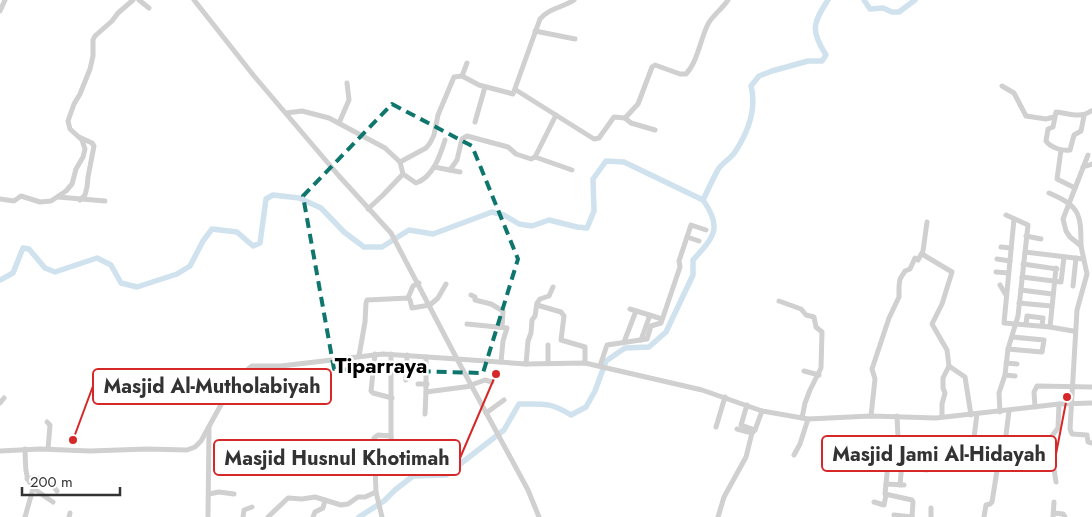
<svg xmlns="http://www.w3.org/2000/svg" width="1092" height="517" viewBox="0 0 1092 517" font-family="Jost,sans-serif">
<style>
.lines{fill:none;stroke-linecap:round;stroke-linejoin:round}
.river{stroke:#cfe2ee;stroke-width:5.5}
.minor{stroke:#d0d0d0;stroke-width:5}
.marked{fill:none;stroke:#0f766e;stroke-width:4;stroke-dasharray:10 6;stroke-linejoin:round}
.labels{text-anchor:middle;stroke-width:5;stroke-linejoin:round;paint-order:stroke}
.quarter-label{font-size:21px;font-weight:bold;fill:#000;stroke:#fff}
.leader{fill:none;stroke:#d62828;stroke-width:2}
.callout-dot{fill:#d62828;stroke:#fff;stroke-width:2}
.callout{fill:#fff;stroke:#d62828;stroke-width:2}
.callout-label{font-size:20px;text-anchor:middle;font-weight:bold;fill:#333}
</style>
<rect width="100%" height="100%" fill="#fff"/>
<g class="lines">
<g class="river">
<polyline points="864,0 870,9 883,8 892,12 899,12 915,0"/>
<path d="M703 200C708 190 713 178 719 168 724 162 731 158 735 152 748 132 757 109 751 86L759 76 772 71 808 61H822L826 55C810 30 813 23 828 0"/>
<path d="M0 280 13 273 23 248 29 249 45 268 55 272 97 258 111 265 121 283 137 287 177 274 190 266 203 241 212 229 237 232 253 246 260 243 266 199 273 195 299 198 321 208 344 232 364 247H382L409 230 433 234 492 212 504 215 519 224 532 226 549 220 577 227 587 228 594 211 593 179 606 161 624 162 703 200C723 228 714 237 693 260V275L666 332 649 347 625 348 606 361 595 391 586 407 571 415C550 402 544 404 519 404L504 430 446 475 413 476 395 490 384 501 359 517"/>
</g>
<g class="minor">
<polyline points="139,0 149,8"/>
<polyline points="194,0 254,76 339,176 391,233 457,359 526,364 585,363 702,390 762,411 808,419 871,416 936,418 1059,404 1092,403"/>
<polyline points="0,11 5,0"/>
<polyline points="535,31 575,39"/>
<polyline points="462,76 467,63"/>
<polyline points="1002,86 1014,93 1026,116 1046,119 1054,117"/>
<polyline points="516,90 594,139 599,138 614,117 625,118"/>
<polyline points="286,113 302,111 329,118 385,148 400,162"/>
<path d="M1084 116 1081 131 1074 135 1070 150C1062 151 1051 148 1046 141L1048 129 1053 127 1056 112C1068 113 1080 119 1091 111"/>
<polyline points="475,122 485,87"/>
<polyline points="339,123 349,100 347,83"/>
<path d="M655 130 631 123 625 118 638 104 652 67 655 65 680 74H686C698 61 700 40 708 24 713 15 722 9 728 0"/>
<polyline points="79,137 92,143 94,146 88,177 87,187 85,195 80,200"/>
<polyline points="1061,150 1057,179 1075,188"/>
<polyline points="1088,155 1063,219 1066,231 1070,237 1081,246 1087,274 1077,310 1070,429 1072,434 1087,435 1088,442 1092,443"/>
<polyline points="535,157 572,170"/>
<path d="M400 162 426 148 430 143 434 135 438 115 454 77 462 76 479 85 513 94 540 19C549 8 562 8 574 0"/>
<polyline points="434,167 460,172"/>
<polyline points="1083,167 1092,164"/>
<polyline points="450,170 457,160 462,139 467,136 508,147 516,154 531,159 535,157 556,115"/>
<path d="M403 174 416 183C433 177 440 156 445 140"/>
<path d="M1049 193C1080 206 1081 214 1081 246"/>
<polyline points="58,197 105,201"/>
<polyline points="0,199 14,201 21,196 40,202 51,201 66,191 72,184 76,169 83,157 85,149 82,140 70,129 68,121 74,104 80,94 90,69 93,56 93,40 95,36 112,21 118,13 133,0"/>
<polyline points="368,209 383,195 403,174 400,162"/>
<polyline points="1014,219 1004,323 1050,327 1056,268"/>
<polyline points="1026,236 1041,239"/>
<polyline points="687,237 699,241"/>
<polyline points="1001,247 1011,248"/>
<polyline points="1025,252 1083,259"/>
<polyline points="922,254 952,272 942,304 932,324 947,350 949,366 965,377 971,415"/>
<polyline points="997,259 1010,261"/>
<polyline points="1023,264 1057,269"/>
<polyline points="996,272 1008,273"/>
<polyline points="1022,277 1061,282 1064,257"/>
<polyline points="1000,285 1006,295"/>
<polyline points="1073,286 1076,258"/>
<polyline points="1021,290 1052,294"/>
<polyline points="471,295 475,297 475,300 491,304 503,311 502,327"/>
<polyline points="408,298 413,286 419,283"/>
<polyline points="779,301 801,309 806,315 814,317 816,327 822,332 821,368 810,390 805,403 802,418"/>
<polyline points="1019,303 1051,306"/>
<polyline points="537,305 561,312 564,316 561,340 585,347 585,363"/>
<polyline points="630,309 662,319"/>
<polyline points="467,324 507,328 503,341 501,362"/>
<polyline points="1026,324 1027,316 1043,318 1042,326"/>
<polyline points="1050,327 1073,331"/>
<polyline points="641,340 650,315"/>
<polyline points="624,342 636,311"/>
<polyline points="548,345 548,363"/>
<polyline points="1008,349 1042,352 1044,340 1012,337"/>
<polyline points="375,354 371,391 373,393 392,398"/>
<polyline points="359,356 365,322 366,303 367,300 408,298 410,300 412,308 430,305 438,298 446,284"/>
<polyline points="426,357 426,392 472,386"/>
<polyline points="1006,363 1017,364"/>
<polyline points="526,364 528,341 531,333 532,320 535,316 537,303 540,299 549,296 553,287"/>
<polyline points="600,366 607,345 647,339 651,326 661,323 680,267 679,261 691,225 706,230"/>
<polyline points="804,371 819,375"/>
<polyline points="1005,375 1015,376"/>
<polyline points="406,380 407,355"/>
<polyline points="418,384 427,384"/>
<polyline points="471,385 485,380 492,382"/>
<polyline points="0,403 4,398"/>
<polyline points="747,405 741,425 755,430"/>
<polyline points="1035,407 1034,392 1037,386 1092,387"/>
<polyline points="1000,412 999,393 1005,375 1008,349 1018,316 1028,225 1006,215"/>
<polyline points="486,413 504,400"/>
<polyline points="425,414 426,392"/>
<polyline points="871,416 875,379 872,369 889,318 899,297 899,286 900,279 905,271 910,269 915,258 918,260 923,251 927,222"/>
<polyline points="897,416 899,459 902,463 900,485"/>
<polyline points="942,417 942,404 945,393 943,388 943,378 949,366"/>
<polyline points="47,422 50,425 48,449"/>
<polyline points="716,427 725,397"/>
<polyline points="737,429 752,433"/>
<polyline points="391,436 393,464"/>
<polyline points="973,445 977,414"/>
<polyline points="899,448 912,448 913,468 927,470"/>
<path d="M25 449C26 483 25 483 53 502"/>
<polyline points="0,451 40,449 90,451 147,449 187,450 195,447 201,441 223,401 246,371 252,366 281,366 383,354 457,359 528,490 539,517"/>
<polyline points="794,455 800,444 808,419"/>
<polyline points="913,455 928,456"/>
<polyline points="899,459 889,462 888,464 885,494 912,500 913,502 912,517"/>
<polyline points="880,460 894,460"/>
<path d="M27 479C40 476 49 480 57 491"/>
<polyline points="1056,482 1053,462 1048,449 1049,440 1058,428 1059,404"/>
<polyline points="886,484 904,485"/>
<polyline points="209,494 219,492 234,494"/>
<polyline points="874,502 884,505 886,495"/>
<polyline points="1054,513 1063,514 1065,517"/>
<polyline points="894,515 912,517"/>
<polyline points="25,517 33,489"/>
<polyline points="69,517 70,513"/>
<polyline points="208,517 209,428"/>
<polyline points="243,517 244,510 252,507"/>
<polyline points="268,517 288,498 302,499 315,497 341,505 348,504 358,497 365,497 376,492"/>
<polyline points="313,517 315,512 323,508 325,500"/>
<polyline points="382,517 376,492 374,438 378,435 391,436 391,354"/>
<polyline points="718,517 724,497 746,457 752,433 755,430 762,411"/>
<polyline points="931,517 931,508"/>
<polyline points="984,517 986,505 990,504 992,502 1000,452 1005,443 1009,411"/>
<polyline points="1053,517 1054,502"/>
</g>
</g>
<path class="marked" d="M392 104 472 146 518 259 483 373 334 369 303 196Z"/>
<g class="labels">
<g class="quarter-label">
<text x="381" y="373">Tiparraya</text>
</g>
</g>
<path class="leader" d="M73 440L93 386M1067 397L1056 454M496 374L460 458"/>
<g class="callout-dot">
<circle cx="73" cy="440" r="5"/>
<circle cx="1067" cy="397" r="5"/>
<circle cx="496" cy="374" r="5"/>
</g>
<g class="callout">
<rect x="93" y="369" width="238" height="35" rx="5"/>
<rect x="822" y="436" width="234" height="35" rx="5"/>
<rect x="214" y="440" width="246" height="35" rx="5"/>
</g>
<g class="callout-label">
<text x="212" y="393">Masjid Al-Mutholabiyah</text>
<text x="939" y="461">Masjid Jami Al-Hidayah</text>
<text x="337" y="465">Masjid Husnul Khotimah</text>
</g>
<path d="M22 487v8h98v-8" fill="none" stroke="#333333" stroke-width="2.5"/>
<text x="30" y="487" font-size="15" fill="#333333" stroke="#ffffff" stroke-width="4" paint-order="stroke">200 m</text>
</svg>
